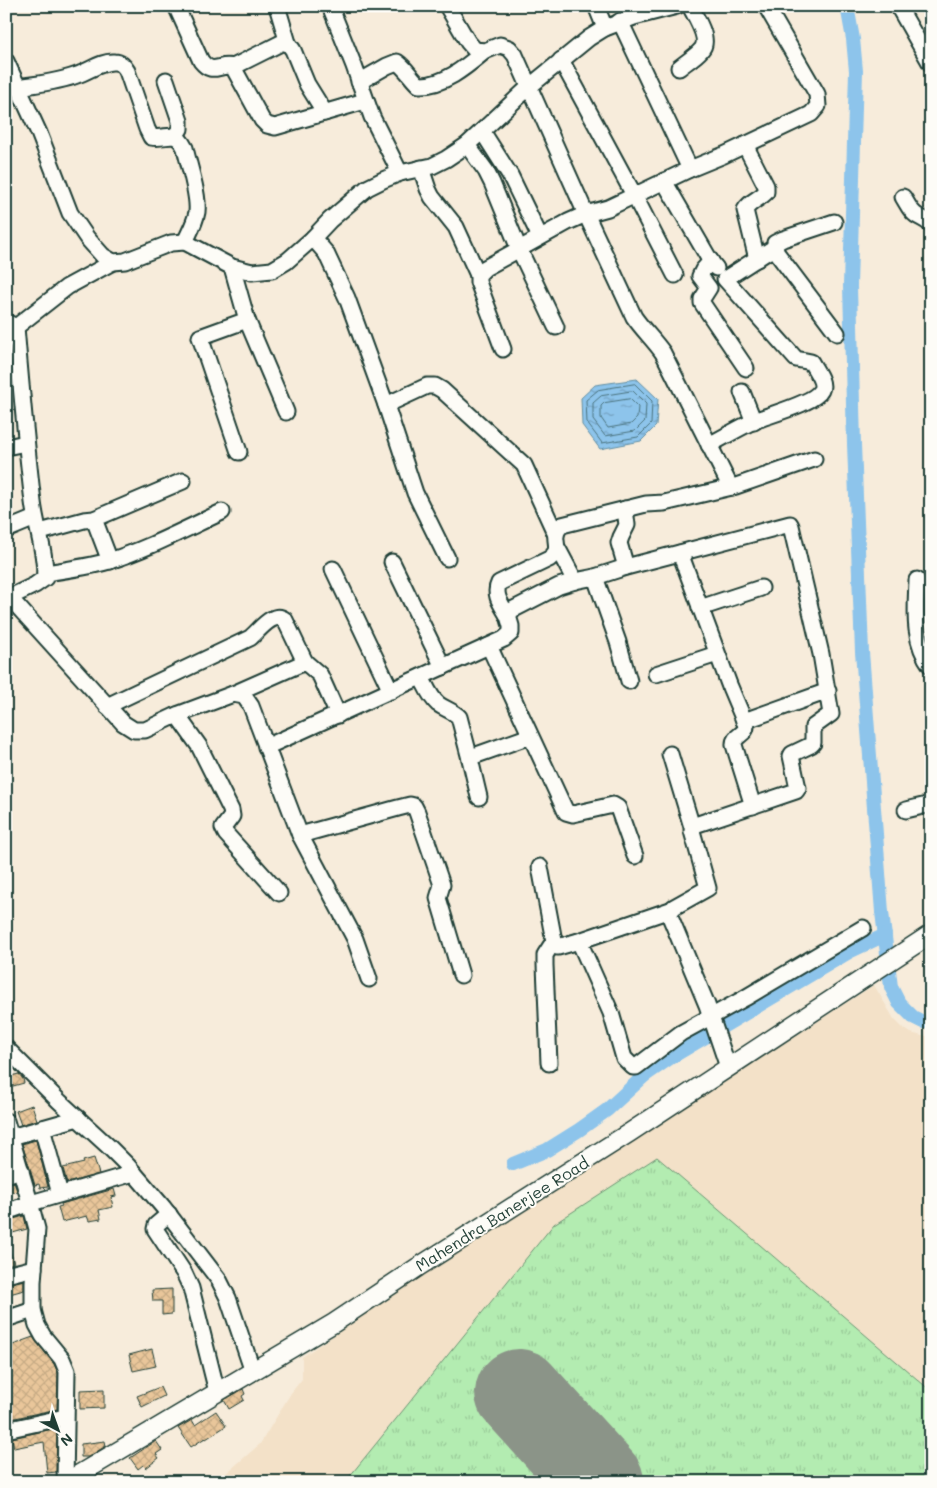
<svg xmlns="http://www.w3.org/2000/svg" width="937" height="1488" viewBox="0 0 937 1488" font-family="Mali,sans-serif">
<style>
.built{fill:#f3e1c8}
.grass{fill:url(#grass-tufts);stroke:#699472}
.water{fill:url(#water-ripples);stroke:#618ea2}
.lines{fill:none;stroke-linecap:round;stroke-linejoin:round}
.shore{stroke:#4b737d;stroke-width:1}
.canal{stroke:#8dc4eb;stroke-width:14}
.runway{stroke:#8b9488;stroke-width:88}
.building{fill:url(#building-cross-hatch);stroke:#1f3d34}
.service-casing{stroke:#1f3d34;stroke-width:11}
.minor-casing{stroke:#1f3d34;stroke-width:19}
.tertiary-casing{stroke:#1f3d34;stroke-width:21}
.service{stroke:#fdfcf7;stroke-width:8}
.minor{stroke:#fdfcf7;stroke-width:15}
.tertiary{stroke:#fdfcf7;stroke-width:18}
.labels{text-anchor:middle;stroke-width:4;stroke-linejoin:round;paint-order:stroke}
.street-label{font-size:16px;fill:#1f3d34;stroke:#fdfcf7}
</style>
<defs>
<pattern id="grass-tufts" width="24" height="20" patternUnits="userSpaceOnUse" patternTransform="scale(1.25)"><rect width="24" height="20" fill="#b3ecb1"/><path d="M3 7l-1-3M5 7V3M7 7l1-3M15 17l-1-3M17 17v-4M19 17l1-3" fill="none" stroke="#9acb99"/></pattern>
<pattern id="water-ripples" width="26" height="14" patternUnits="userSpaceOnUse" patternTransform="scale(1.25)"><rect width="26" height="14" fill="#8dc4eb"/><path d="M2 4q2-2 4 0t4 0M15 11q2-2 4 0t4 0" fill="none" stroke="#73a0bf"/></pattern>
<pattern id="building-cross-hatch" width="8" height="8" patternUnits="userSpaceOnUse" patternTransform="scale(1.25)"><rect width="8" height="8" fill="#e9c69a"/><path d="M0 0l8 8M0 8l8-8" fill="none" stroke="#c7ab85"/></pattern>
</defs>
<rect width="100%" height="100%" fill="#f7ecdb"/>
<filter id="ink" filterUnits="userSpaceOnUse"><feTurbulence type="fractalNoise" baseFrequency=".02" numOctaves="2"/><feDisplacementMap in="SourceGraphic" scale="10" xChannelSelector="R" yChannelSelector="G"/><feConvolveMatrix kernelMatrix="1 2 1 2 8 2 1 2 1" color-interpolation-filters="sRGB"/></filter>
<g filter="url(#ink)">
<polygon class="built" points="874,985 894,1019 902,1027 911,1033 922,1036 931,1036 931,1482 216,1482 260,1444 291,1393 302,1379 302,1357 414,1281 572,1181"/>
<polygon class="grass" points="657,1157 931,1391 931,1482 628,1482 532,1378 491,1415 553,1482 345,1482 554,1224"/>
<polygon class="water" points="637,379 658,399 656,426 641,441 600,449 582,425 581,398 595,385"/>
<g class="lines">
<g class="shore">
<polygon points="635,384 652,401 651,424 638,437 602,443 587,423 586,400 598,390"/>
<polygon points="633,391 646,404 645,421 635,431 605,436 593,420 593,403 601,396"/>
<polygon points="630,399 638,407 637,418 631,424 608,428 601,418 601,406 604,403"/>
</g>
<g class="canal">
<polyline points="847,6 853,39 856,71 850,286 854,444 862,652 882,912 891,987 899,1003 913,1017 923,1022 931,1022"/>
<polyline points="513,1164 547,1150 579,1130 607,1110 644,1076 670,1058 849,952 885,935"/>
</g>
<polyline class="runway" points="519,1393 600,1482"/>
</g>
<g class="building">
<polygon points="19,1074 23,1079 24,1083 6,1088 6,1077"/>
<polygon points="32,1105 37,1120 21,1125 16,1111"/>
<polygon points="36,1140 48,1187 40,1188 39,1184 35,1185 22,1144"/>
<polygon points="94,1158 99,1174 67,1183 63,1168 84,1163 83,1161"/>
<polygon points="14,1182 17,1191 6,1194 6,1184"/>
<polygon points="114,1189 116,1196 111,1197 113,1207 99,1210 101,1219 89,1221 87,1216 62,1222 58,1207 62,1206 61,1204"/>
<polygon points="24,1216 27,1229 9,1234 6,1221"/>
<polygon points="9,1247 14,1263 6,1265 6,1248"/>
<polygon points="24,1280 24,1290 6,1295 6,1284"/>
<polygon points="172,1289 172,1314 162,1315 162,1301 153,1301 152,1290"/>
<polygon points="33,1337 54,1364 58,1373 57,1409 6,1420 6,1347 22,1342 22,1341"/>
<polygon points="152,1349 156,1366 133,1371 129,1355"/>
<polygon points="160,1387 164,1396 142,1407 137,1396"/>
<polygon points="104,1389 104,1408 80,1409 80,1390"/>
<polygon points="243,1389 245,1394 242,1396 244,1400 229,1409 224,1400"/>
<polygon points="216,1411 226,1426 206,1439 205,1438 191,1447 178,1428 192,1420 195,1425"/>
<polygon points="57,1428 56,1472 47,1473 44,1442 14,1448 12,1438"/>
<polygon points="105,1441 106,1446 88,1457 81,1457 81,1444"/>
<polygon points="156,1441 162,1450 156,1454 159,1458 146,1468 143,1465 138,1469 130,1458"/>
</g>
<g class="lines">
<defs>
<polyline id="service" points="91,1468 93,1482"/>
<g id="minor">
<path d="M176 6 201 61C213 76 219 63 233 67L262 120 267 125 275 127 365 101"/>
<polyline points="277,6 288,43"/>
<polyline points="330,6 354,66 372,117 400,173"/>
<path d="M447 6 468 42 475 50 485 51 500 45 509 48 515 55 586 214 634 317C643 330 654 340 663 353L729 484 732 487 736 486 814 459"/>
<polyline points="596,6 605,28"/>
<polyline points="898,6 931,64"/>
<polyline points="620,21 690,169"/>
<polyline points="561,60 634,195 675,275"/>
<polyline points="6,61 39,133 70,213 87,238 103,256 113,262 125,261 171,243 185,242 232,267 252,272 272,270 287,261 313,238 330,220 367,188 383,180 400,173 432,166 446,159 467,145 529,87 589,38 605,28 634,17 677,6"/>
<polyline points="233,67 281,43 288,43 293,50 307,84 325,113"/>
<path d="M679 68C686 62 695 57 701 50 711 40 696 18 690 6"/>
<polyline points="166,80 180,121 180,129 175,136"/>
<path d="M359 82 387 66 397 62C406 68 411 78 419 85 444 86 467 66 485 51"/>
<path d="M18 87C37 84 59 82 77 75 89 71 102 61 114 62 121 62 124 66 127 71L147 129 151 137C168 140 175 128 185 148 189 166 199 195 197 212 195 223 189 233 185 242"/>
<polyline points="482,131 510,175 540,237"/>
<polyline points="467,145 486,171 492,183 519,249 556,327"/>
<path d="M745 145 766 186V192C760 199 750 201 745 210L757 259"/>
<polyline points="421,168 428,189 432,197 456,227 478,275"/>
<polyline points="664,181 711,262 716,268"/>
<path d="M903 197C907 203 910 211 916 215 922 219 926 219 931 225"/>
<polyline points="834,222 783,239 775,243 776,252 837,333"/>
<polyline points="313,238 326,253 347,298 386,405 415,493 447,558"/>
<polyline points="711,261 703,270 700,276 709,288 702,299 702,303 746,368"/>
<polyline points="232,267 247,320 200,337 239,452"/>
<polyline points="247,320 286,412"/>
<path d="M6 322 16 327C21 386 26 444 33 502 36 528 46 552 45 578L35 585 6 599"/>
<polyline points="16,327 67,287 113,262"/>
<polyline points="503,349 478,282 478,275 485,268 568,222 586,214 608,208 690,169 724,155 811,114 818,106 817,94 766,6"/>
<polyline points="742,392 754,422"/>
<polyline points="386,405 427,386 435,386 442,390 524,465 556,535"/>
<path d="M709 445C724 437 739 428 754 421 768 415 815 403 821 390 825 382 815 370 811 362L796 359 725 279 775 247"/>
<polyline points="6,447 26,443"/>
<polyline points="625,509 627,525 621,537 619,543 626,567"/>
<polyline points="94,519 110,561"/>
<polyline points="6,530 35,518"/>
<polyline points="40,532 84,520 94,519 183,481"/>
<polyline points="558,549 575,581"/>
<path d="M680 553 730 687 746 725C747 735 733 735 734 745L753 806"/>
<polyline points="392,562 443,667"/>
<polyline points="333,569 391,691"/>
<path d="M45 573C66 570 88 567 109 561 148 549 185 529 222 512"/>
<polyline points="595,577 618,642 629,681"/>
<path d="M917 580C916 610 912 641 931 666"/>
<polyline points="10,598 123,723 134,730 145,730 177,715 233,694 244,696 251,706 300,835 355,939 369,979"/>
<polyline points="700,608 761,588"/>
<path d="M508 616C502 605 493 595 499 583L549 559C566 547 547 538 562 525L646 504 664 503 732 487"/>
<polyline points="489,646 566,812 573,814 613,805 618,808 635,856"/>
<polyline points="656,674 717,654"/>
<path d="M421 677C426 686 430 697 438 704 445 709 453 711 459 717L470 759"/>
<polyline points="233,694 305,662 320,675 338,715"/>
<path d="M107 706 250 638C259 631 273 610 285 620L305 662"/>
<polyline points="177,715 199,746 231,810 232,816 223,828 226,834 279,893"/>
<polyline points="744,721 828,691"/>
<polyline points="266,747 504,639 511,633 511,626 508,616 514,609 559,586 575,581 595,577 626,567 790,524 791,526 821,654 831,714 813,727 813,743 811,745 792,754 791,756 798,788 796,791 695,825 692,831 708,888 674,907 669,914 707,1005 728,1067"/>
<polyline points="670,754 692,827"/>
<polyline points="479,797 470,759 471,757 530,736"/>
<polyline points="906,810 931,804"/>
<polyline points="300,835 398,808 410,805 414,806 417,812 442,885 438,898 461,975"/>
<polyline points="540,867 554,941 558,947 579,941 670,910"/>
<polyline points="579,941 611,1013 624,1058 633,1067 636,1067 681,1033 745,998 863,928"/>
<polyline points="6,1048 59,1101 108,1146 128,1166 163,1207 219,1280 228,1298 253,1372"/>
<polyline points="549,1063 545,965 545,955 554,941"/>
<polyline points="6,1121 29,1199 37,1229 33,1282 33,1310 37,1325 43,1336 62,1359 67,1371 65,1482"/>
<polyline points="42,1128 60,1194"/>
<polyline points="11,1137 78,1118"/>
<polyline points="6,1175 21,1170"/>
<polyline points="6,1212 31,1203 134,1173"/>
<polyline points="169,1214 156,1225 155,1229 184,1273 191,1288 217,1392"/>
<polyline points="6,1275 34,1268"/>
<polyline points="6,1319 33,1310"/>
<polyline points="6,1430 65,1417"/>
</g>
<polyline id="tertiary" points="66,1482 334,1323 418,1267 629,1133 931,934"/>
</defs>
<use href="#service" class="service-casing"/>
<use href="#minor" class="minor-casing"/>
<use href="#tertiary" class="tertiary-casing"/>
<use href="#service" class="service"/>
<use href="#minor" class="minor"/>
<use href="#tertiary" class="tertiary"/>
</g>
</g>
<g class="labels">
<g class="street-label">
<text transform="translate(502 1214) rotate(-32)" y="6">Mahendra Banerjee Road</text>
</g>
</g>
<rect width="937" height="1488" fill="none" stroke="#fdfcf7" stroke-width="25"/>
<rect x="12" y="12" width="912" height="1463" fill="none" stroke="#1f3d34" stroke-width="2" filter="url(#ink)"/>
<g transform="translate(58 1430) rotate(139)" stroke="#fdfcf7" stroke-width="4" paint-order="stroke">
<path d="M0-4L9 19L0 12L-9 19Z" fill="#1f3d34"/>
<text y="-8" font-size="14" font-weight="bold" text-anchor="middle" fill="#1f3d34">N</text>
</g>
</svg>
